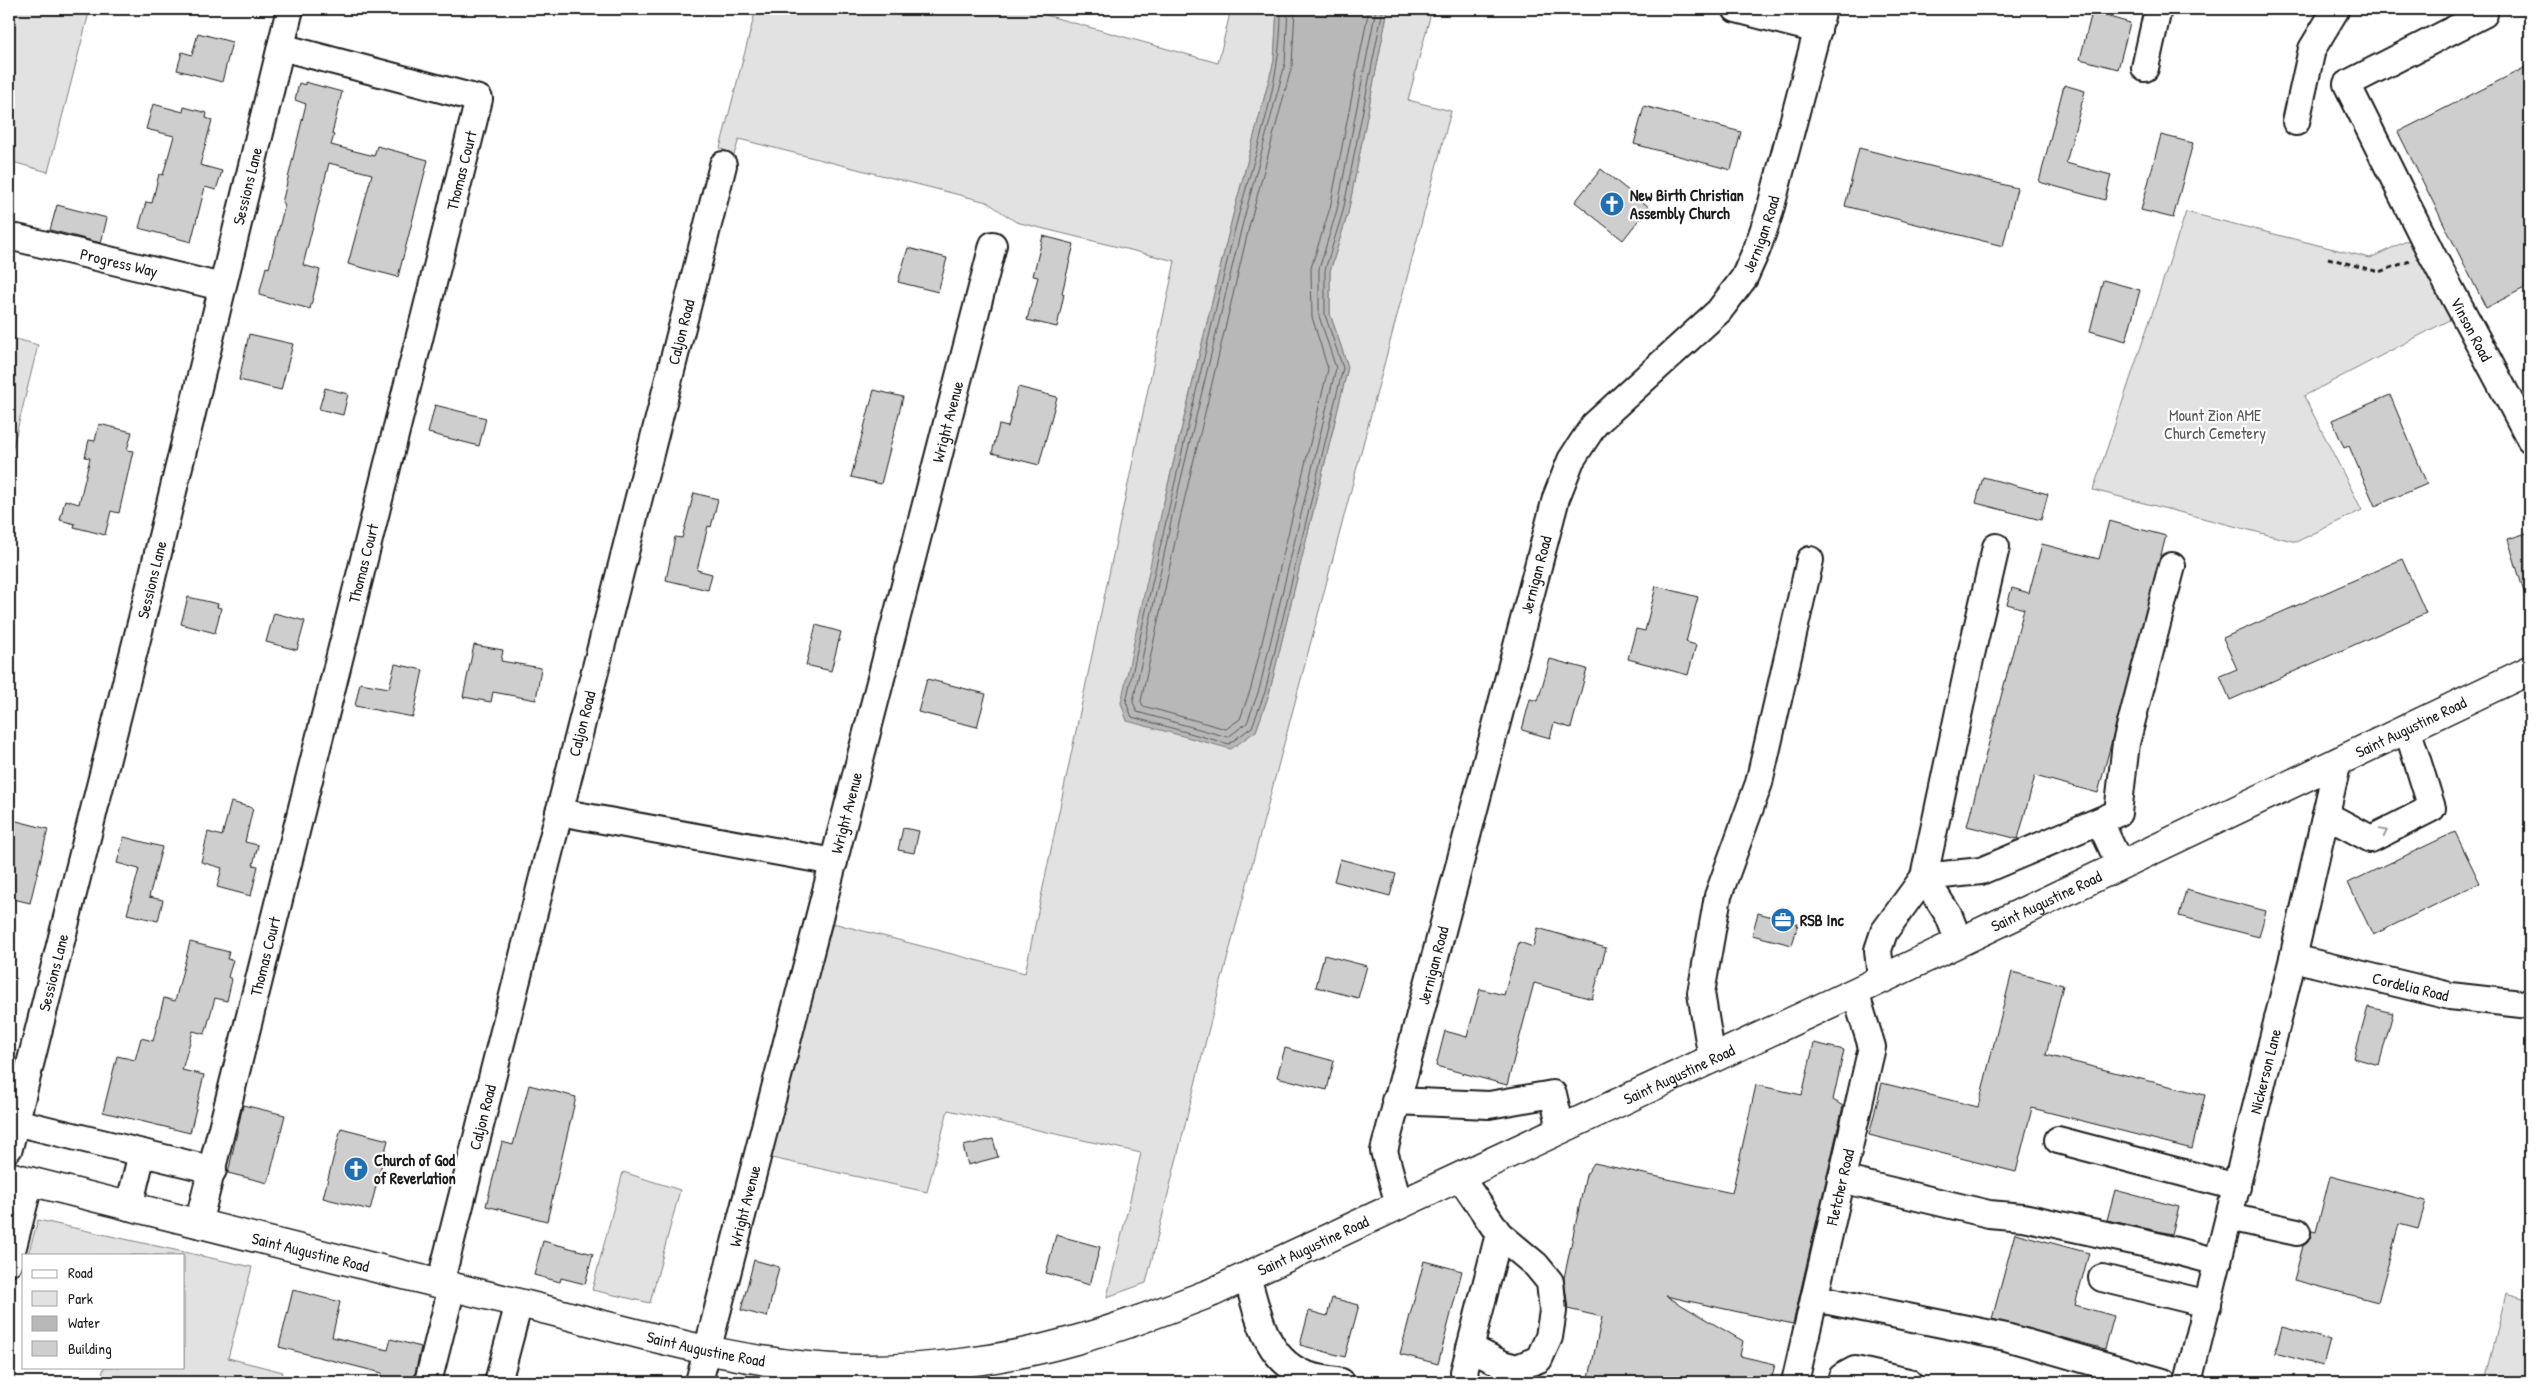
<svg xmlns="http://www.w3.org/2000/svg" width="2539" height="1391" viewBox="0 0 2539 1391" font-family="'Patrick Hand',sans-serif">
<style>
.green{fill:#e2e2e2;stroke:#7f7f7f}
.water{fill:#b8b8b8;stroke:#7a7a7a}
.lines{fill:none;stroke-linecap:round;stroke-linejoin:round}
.shore{stroke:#5a5a5a;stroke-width:1}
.building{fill:#cecece;stroke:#1c1c1c}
.minor-casing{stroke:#1c1c1c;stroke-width:30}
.major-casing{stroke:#1c1c1c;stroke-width:31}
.path{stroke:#1c1c1c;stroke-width:3;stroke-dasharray:5 4;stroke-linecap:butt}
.minor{stroke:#fff;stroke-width:26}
.major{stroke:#fff;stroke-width:28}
.oneway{stroke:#999}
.labels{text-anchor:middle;stroke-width:4.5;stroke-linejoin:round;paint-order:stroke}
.street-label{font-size:16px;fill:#1c1c1c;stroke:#fff}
.poi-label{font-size:16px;font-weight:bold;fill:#1c1c1c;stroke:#fff;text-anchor:start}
.park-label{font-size:16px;fill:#575757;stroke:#fff}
</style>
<rect width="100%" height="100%" fill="#fff"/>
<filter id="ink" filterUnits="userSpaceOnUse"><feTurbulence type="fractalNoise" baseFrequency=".02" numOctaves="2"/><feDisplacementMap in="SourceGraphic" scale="10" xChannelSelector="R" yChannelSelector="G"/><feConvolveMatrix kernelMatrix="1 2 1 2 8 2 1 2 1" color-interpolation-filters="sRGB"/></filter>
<g filter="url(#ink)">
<g class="green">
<polygon points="9,9 90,9 48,172 9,161"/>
<polygon points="756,9 1024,9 1218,63 1231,9 1277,9 1274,61 1232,219 1162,510 1256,731 1269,694 1348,367 1330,314 1330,271 1348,213 1388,9 1432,9 1408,100 1451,111 1210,1024 1146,1283 1107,1297 1141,1153 948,1110 927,1192 767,1157 833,923 1025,973 1175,261 1016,222 987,202 739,139 734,155 720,148"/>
<polygon points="2186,212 2370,258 2411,239 2453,318 2304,396 2362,510 2296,542 2093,490"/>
<polygon points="9,337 38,345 9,463"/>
<polygon points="623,1172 680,1190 650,1303 592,1290"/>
<polygon points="38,1220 252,1267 228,1358 283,1372 280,1382 100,1382 104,1367 184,1367 184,1255 28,1255"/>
<polygon points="2506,1293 2530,1300 2530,1382 2485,1382"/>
</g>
<polygon class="water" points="1277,9 1388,9 1348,213 1330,271 1330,314 1348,367 1269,694 1256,731 1231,749 1127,721 1121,703 1162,510 1232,219 1274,61"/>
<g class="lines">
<g class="shore">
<path d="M1281 9C1282 88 1250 165 1232 241 1195 394 1159 548 1126 702L1132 717 1229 744 1252 727 1265 692 1343 368 1325 315V270L1343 211 1383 9"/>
<polyline points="1288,9 1285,64 1243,222 1173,512 1133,702 1137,712 1228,737 1247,723 1259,690 1336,368 1319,316 1319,269 1337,210 1376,9"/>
<polyline points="1295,9 1292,65 1250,223 1181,514 1141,701 1143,706 1226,729 1240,719 1251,688 1328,369 1312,317 1311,268 1330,208 1369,9"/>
</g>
</g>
<g class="building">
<polygon points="2092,12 2130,23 2118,69 2080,59"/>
<polygon points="198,33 232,42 222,82 177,70 182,52 192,55"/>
<polygon points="2530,65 2530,285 2486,308 2398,132"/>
<polygon points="305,82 342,92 332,134 334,135 331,145 374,156 377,146 428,160 398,277 348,264 372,174 329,163 303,265 320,270 310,309 259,295 266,267 269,268 285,204 282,203 306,104 295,100 299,83 305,85"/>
<polygon points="2064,85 2085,91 2066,163 2111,175 2105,200 2039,182"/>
<polygon points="153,104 183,112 184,107 207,113 206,118 212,120 200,165 222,171 216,190 205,187 191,242 139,228 146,202 152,203 159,174 163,175 174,136 146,129"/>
<polygon points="1644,106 1741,132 1731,170 1634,144"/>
<polygon points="2161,135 2193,143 2173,218 2141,210"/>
<polygon points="1859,148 2017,188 2003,246 1845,206"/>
<polygon points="1601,169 1649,207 1623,240 1575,202"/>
<polygon points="57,205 107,218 101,243 50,230"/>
<polygon points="1043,236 1074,244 1062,293 1064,294 1057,327 1027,320 1038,277 1033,276"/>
<polygon points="908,248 947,258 938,292 898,282"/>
<polygon points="2103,280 2140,290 2126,341 2090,331"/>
<polygon points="249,334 293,344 281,390 239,380"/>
<polygon points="1018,387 1057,397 1039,465 992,453 999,425 1008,427"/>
<polygon points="325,388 348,394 343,415 319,409"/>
<polygon points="874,390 903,397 881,484 851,477"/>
<polygon points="2390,395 2427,484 2375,506 2349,446 2344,448 2332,420"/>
<polygon points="435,405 486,418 479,446 428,433"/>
<polygon points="99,424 132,432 127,450 133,451 119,513 111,511 105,535 74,527 75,524 60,520 65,500 79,504 90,458 85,457 89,440 95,441"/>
<polygon points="1983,477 2048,494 2041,520 1976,503"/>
<polygon points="694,493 718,499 711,527 708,526 697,570 712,574 708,590 666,580 675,537 682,538"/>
<polygon points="2109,521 2166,536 2098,793 2035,776 2018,839 1967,826 2024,609 2007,604 2012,588 2029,593 2042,544 2099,559"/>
<polygon points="2530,532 2530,598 2526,599 2508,539"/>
<polygon points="2402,559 2426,613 2230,700 2220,676 2237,669 2223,638"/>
<polygon points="1656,586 1698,597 1686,642 1696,645 1688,675 1628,659 1636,629 1645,631"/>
<polygon points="188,597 218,604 217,607 221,608 215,633 181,624"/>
<polygon points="274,613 305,621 297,650 266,642"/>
<polygon points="816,625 841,632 831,671 806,665"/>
<polygon points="474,645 503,650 501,661 541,668 536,700 493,692 491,702 463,697"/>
<polygon points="1550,659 1587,669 1571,728 1554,723 1550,738 1522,730 1530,699 1538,701"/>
<polygon points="395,664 423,670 413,717 355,706 360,683 389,688"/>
<polygon points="927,679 986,694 977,727 918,712"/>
<polygon points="231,802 253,808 245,842 258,845 253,865 258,866 251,896 217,887 222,868 201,862 208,832 222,836"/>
<polygon points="9,819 48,829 30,903 9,898"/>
<polygon points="903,828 919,831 914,853 898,850"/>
<polygon points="2455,832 2480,883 2373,935 2348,883"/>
<polygon points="124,837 162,847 149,897 163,900 158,921 127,914 139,869 117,863"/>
<polygon points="1340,859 1396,874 1390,896 1334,881"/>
<polygon points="2186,890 2266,911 2259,937 2179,916"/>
<polygon points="1758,913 1798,924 1792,945 1752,935"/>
<polygon points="1538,928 1606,948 1592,999 1534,983 1507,1085 1436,1066 1445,1031 1467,1037 1480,989 1504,995 1519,942 1533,947"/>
<polygon points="190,942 229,952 227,959 233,960 228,977 232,979 227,1001 215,998 205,1034 193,1031 182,1070 204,1075 190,1133 103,1112 117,1056 135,1060 141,1038 153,1041 164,998 175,1001"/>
<polygon points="1324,955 1367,966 1358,998 1316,987"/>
<polygon points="2012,972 2063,985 2046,1055 2205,1095 2192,1149 2032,1108 2016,1172 1869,1135 1882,1083 1978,1107"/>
<polygon points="2368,1007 2393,1013 2379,1065 2354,1058"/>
<polygon points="1814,1043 1844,1050 1833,1100 1843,1106 1793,1324 1666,1296 1743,1341 1740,1356 1775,1364 1771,1382 1588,1382 1602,1317 1568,1309 1564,1278 1586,1175 1594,1163 1732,1193 1756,1085 1802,1095"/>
<polygon points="1285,1048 1334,1061 1327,1090 1277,1077"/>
<polygon points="529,1085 576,1097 547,1221 486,1206 502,1142 513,1145"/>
<polygon points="243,1105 285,1115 268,1183 228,1173"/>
<polygon points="341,1128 388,1140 370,1210 323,1198"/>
<polygon points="993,1139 998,1157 968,1165 963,1146"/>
<polygon points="2330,1176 2426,1201 2418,1229 2399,1224 2378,1302 2294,1280 2303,1246 2308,1242 2312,1231 2316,1232"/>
<polygon points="2115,1190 2179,1207 2172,1234 2107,1220"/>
<polygon points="2015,1233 2089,1253 2075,1305 2114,1316 2105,1349 1992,1319"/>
<polygon points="1056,1235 1100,1247 1090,1285 1046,1273"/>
<polygon points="543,1241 593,1254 585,1284 561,1278 560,1282 534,1275"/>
<polygon points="754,1260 779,1267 767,1317 741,1310"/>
<polygon points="1424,1261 1462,1271 1438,1364 1400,1354"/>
<polygon points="293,1290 340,1302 332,1337 388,1350 391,1339 421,1347 413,1382 380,1382 382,1373 279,1347"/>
<polygon points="1332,1298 1359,1305 1345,1357 1300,1345 1309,1311 1327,1316"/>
<polygon points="2282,1327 2330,1340 2323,1366 2275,1353"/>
</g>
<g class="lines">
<defs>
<g id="minor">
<polyline points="1736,9 1818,30"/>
<path id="s1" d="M2484 14 2347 84 2431 253 2530 439"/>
<polyline points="2145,68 2158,9"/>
<polyline points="2296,122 2312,49 2336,9"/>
<path id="s2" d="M17 238 222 287"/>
<polyline points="559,812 834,862"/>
<polyline points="2326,815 2371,839 2432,808 2407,728"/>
<polyline points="2100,822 2120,865"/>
<polyline points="1959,942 1949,916 1924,877 1981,871 2118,813 2126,743 2172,566"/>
<path id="s3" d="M2293 958 2450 996 2530 1005"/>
<polyline points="1881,979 1878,950 1884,932 1924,877 1970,659 1996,547"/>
<polyline points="1712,1059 1701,993 1718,896 1759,783 1810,560"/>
<polyline points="1395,1101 1489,1105 1553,1094 1561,1129"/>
<polyline points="15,1122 213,1170"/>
<polyline points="2058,1140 2237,1187"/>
<path id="s4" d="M9 1148 142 619 290 9"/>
<polyline points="1460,1177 1499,1234 1464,1372 1466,1382"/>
<polyline points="1841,1179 1989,1214 2023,1217 2161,1247 2218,1262"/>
<path id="s5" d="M1399 1205 1384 1151 1556 498 1571 460 1594 425 1719 311 1744 278 1757 249 1769 214 1823 9"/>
<polyline points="129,1207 142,1153"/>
<polyline points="2229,1217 2297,1232"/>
<path id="s6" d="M198 1224 479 99 281 47"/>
<polyline points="9,1262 30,1181"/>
<path d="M1247 1276C1258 1315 1266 1363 1310 1376 1320 1379 1331 1380 1341 1382"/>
<polyline points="2102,1278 2208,1304"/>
<path id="s7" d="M440 1284 723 165"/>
<polyline points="1814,1298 2006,1337 2163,1382"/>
<polyline points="1470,1348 1502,1364 1517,1368 1539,1359 1549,1337 1553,1311 1550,1282 1536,1265 1499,1234"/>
<polyline points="428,1382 452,1287"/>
<polyline points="498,1382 519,1303"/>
<path id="s8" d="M699 1382 993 245"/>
<path id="s9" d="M1795 1382 1872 1047 1855 992"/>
<polyline points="1841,1382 1842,1377 1855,1370 1908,1382"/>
<path id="s10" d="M2188 1382 2293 958 2338 761"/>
</g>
<g id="major">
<path id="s11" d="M9 1176C181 1220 354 1263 527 1305 635 1332 745 1367 856 1369 926 1370 1005 1360 1072 1341 1120 1328 1166 1310 1213 1292L1855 992 2530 670"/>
</g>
</defs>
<use href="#minor" class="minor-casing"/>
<use href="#major" class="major-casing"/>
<polyline class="path" points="2328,258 2379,272 2410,261"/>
<use href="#minor" class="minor"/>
<use href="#major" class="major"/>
</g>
<defs><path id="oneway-chevron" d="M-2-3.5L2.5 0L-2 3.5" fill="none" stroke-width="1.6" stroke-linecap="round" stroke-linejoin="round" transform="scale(1.25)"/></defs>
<use class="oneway" href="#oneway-chevron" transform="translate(2384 832) rotate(-26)"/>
</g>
<defs>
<symbol id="church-disc" viewBox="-11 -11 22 22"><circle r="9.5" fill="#1f6fb2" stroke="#fff"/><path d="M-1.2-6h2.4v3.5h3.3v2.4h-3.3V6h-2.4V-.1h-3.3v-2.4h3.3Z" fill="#fff"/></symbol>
<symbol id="office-disc" viewBox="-11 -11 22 22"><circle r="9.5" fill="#1f6fb2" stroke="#fff"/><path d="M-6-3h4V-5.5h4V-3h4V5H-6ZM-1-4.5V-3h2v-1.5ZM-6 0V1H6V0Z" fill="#fff"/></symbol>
</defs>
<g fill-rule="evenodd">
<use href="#church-disc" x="1598" y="190" width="28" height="28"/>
<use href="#office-disc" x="1769" y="906" width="28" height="28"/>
<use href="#church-disc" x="342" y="1155" width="28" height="28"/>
</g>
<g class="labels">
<g class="street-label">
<text dy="6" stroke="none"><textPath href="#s6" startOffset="1086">Thomas Court</textPath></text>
<text dy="6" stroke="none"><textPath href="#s4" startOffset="991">Sessions Lane</textPath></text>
<text dy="6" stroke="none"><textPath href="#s5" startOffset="1072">Jernigan Road</textPath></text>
<text dy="6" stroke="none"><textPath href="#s2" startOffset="105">Progress Way</textPath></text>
<text dy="6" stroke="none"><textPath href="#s1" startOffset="429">Vinson Road</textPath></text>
<text dy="6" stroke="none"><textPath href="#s7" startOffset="982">Caljon Road</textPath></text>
<text dy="6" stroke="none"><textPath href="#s8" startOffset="992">Wright Avenue</textPath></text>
<text dy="6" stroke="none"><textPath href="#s6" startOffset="681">Thomas Court</textPath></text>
<text dy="6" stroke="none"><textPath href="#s5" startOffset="652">Jernigan Road</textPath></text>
<text dy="6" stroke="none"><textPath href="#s4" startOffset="586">Sessions Lane</textPath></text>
<text dy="6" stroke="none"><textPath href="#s7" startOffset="578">Caljon Road</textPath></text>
<text dy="6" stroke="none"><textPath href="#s11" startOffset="2562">Saint Augustine Road</textPath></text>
<text dy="6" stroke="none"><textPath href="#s8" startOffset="588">Wright Avenue</textPath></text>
<text dy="6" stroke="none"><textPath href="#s11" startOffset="2158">Saint Augustine Road</textPath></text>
<text dy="6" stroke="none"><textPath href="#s6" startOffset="276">Thomas Court</textPath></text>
<text dy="6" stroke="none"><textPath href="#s5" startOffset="248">Jernigan Road</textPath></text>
<text dy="6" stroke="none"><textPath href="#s4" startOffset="181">Sessions Lane</textPath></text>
<text dy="6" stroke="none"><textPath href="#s3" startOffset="121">Cordelia Road</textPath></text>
<text dy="6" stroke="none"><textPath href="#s10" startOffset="320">Nickerson Lane</textPath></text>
<text dy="6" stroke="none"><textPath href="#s11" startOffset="1752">Saint Augustine Road</textPath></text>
<text dy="6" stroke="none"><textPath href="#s7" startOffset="172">Caljon Road</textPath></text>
<text dy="6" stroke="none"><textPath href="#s9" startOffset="200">Fletcher Road</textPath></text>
<text dy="6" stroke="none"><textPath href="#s8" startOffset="182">Wright Avenue</textPath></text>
<text dy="6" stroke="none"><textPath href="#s11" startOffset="1348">Saint Augustine Road</textPath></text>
<text dy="6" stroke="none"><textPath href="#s11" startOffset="311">Saint Augustine Road</textPath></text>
<text dy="6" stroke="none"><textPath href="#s11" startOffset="718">Saint Augustine Road</textPath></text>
</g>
<g class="poi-label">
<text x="1630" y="201">New Birth Christian<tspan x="1630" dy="18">Assembly Church</tspan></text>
<text x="1800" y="926">RSB Inc</text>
<text x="374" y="1166">Church of God<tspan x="374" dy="18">of Reverlation</tspan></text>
</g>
<g class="park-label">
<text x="2215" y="421">Mount Zion AME<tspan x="2215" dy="18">Church Cemetery</tspan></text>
</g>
</g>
<rect width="2539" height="1391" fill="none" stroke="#fff" stroke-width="30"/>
<rect x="15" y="15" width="2509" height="1361" fill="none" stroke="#1c1c1c" stroke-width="2" filter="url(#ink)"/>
<rect x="22" y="1254" width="162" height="115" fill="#ffffff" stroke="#a4a4a4"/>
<rect x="32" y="1270" width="25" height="8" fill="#ffffff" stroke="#a4a4a4"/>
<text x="68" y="1278" font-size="15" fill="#1c1c1c">Road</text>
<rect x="32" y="1291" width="25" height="15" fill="#e2e2e2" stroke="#a4a4a4"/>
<text x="68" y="1304" font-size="15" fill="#1c1c1c">Park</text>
<rect x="32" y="1316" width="25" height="15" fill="#b8b8b8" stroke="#a4a4a4"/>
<text x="68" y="1328" font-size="15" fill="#1c1c1c">Water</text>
<rect x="32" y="1341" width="25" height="15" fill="#cecece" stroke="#a4a4a4"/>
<text x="68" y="1354" font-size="15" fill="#1c1c1c">Building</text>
</svg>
